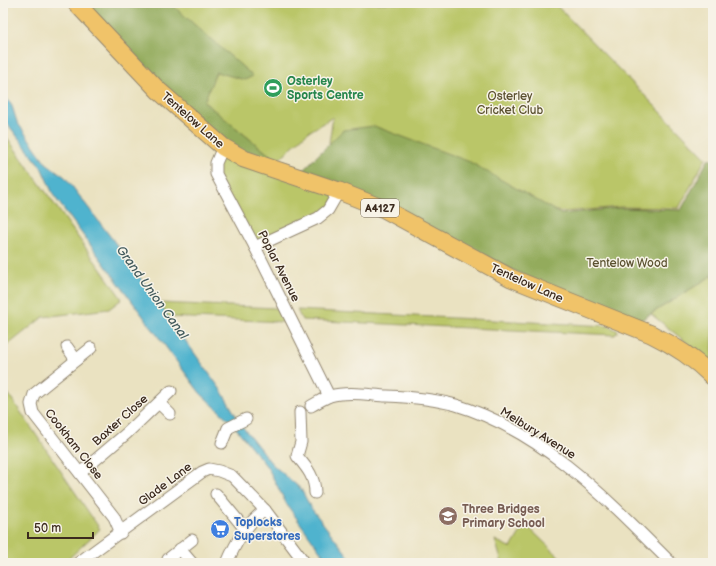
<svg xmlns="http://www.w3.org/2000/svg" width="716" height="566" viewBox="0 0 716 566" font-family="'Balsamiq Sans',sans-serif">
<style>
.green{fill:#bac668;stroke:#7a7843}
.forest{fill:#93ab5c;stroke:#676a3d}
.water{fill:#50b3ce;stroke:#466e76}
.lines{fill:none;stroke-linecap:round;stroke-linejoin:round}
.street-casing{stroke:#928670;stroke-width:13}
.primary-casing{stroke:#928670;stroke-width:19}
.street{stroke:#fff;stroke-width:11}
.primary{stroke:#f0c369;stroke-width:17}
.labels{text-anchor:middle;stroke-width:3;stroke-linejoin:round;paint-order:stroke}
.shield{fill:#f7f3e8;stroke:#73665b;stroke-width:1}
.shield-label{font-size:11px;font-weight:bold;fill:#3b2a1e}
.leisure-label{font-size:12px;font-weight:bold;fill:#27864d;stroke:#f7f3e8;text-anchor:start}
.park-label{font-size:12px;fill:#5b5130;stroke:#f7f3e8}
.street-label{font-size:12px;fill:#3b2a1e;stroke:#f7f3e8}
.education-label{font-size:12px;font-weight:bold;fill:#785e54;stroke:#f7f3e8;text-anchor:start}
.shop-label{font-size:12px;font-weight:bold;fill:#366cbe;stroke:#f7f3e8;text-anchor:start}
.water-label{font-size:13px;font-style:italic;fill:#425a5c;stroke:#f7f3e8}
</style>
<rect width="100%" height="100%" fill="#f7f3e8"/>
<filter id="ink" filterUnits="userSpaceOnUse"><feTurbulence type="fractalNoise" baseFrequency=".025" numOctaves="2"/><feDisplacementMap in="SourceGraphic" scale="8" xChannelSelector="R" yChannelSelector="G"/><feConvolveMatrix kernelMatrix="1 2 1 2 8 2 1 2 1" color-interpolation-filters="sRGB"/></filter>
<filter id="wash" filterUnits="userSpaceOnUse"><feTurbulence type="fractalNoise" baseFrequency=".012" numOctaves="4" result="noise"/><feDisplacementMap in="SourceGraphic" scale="16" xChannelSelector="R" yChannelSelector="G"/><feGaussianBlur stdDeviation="0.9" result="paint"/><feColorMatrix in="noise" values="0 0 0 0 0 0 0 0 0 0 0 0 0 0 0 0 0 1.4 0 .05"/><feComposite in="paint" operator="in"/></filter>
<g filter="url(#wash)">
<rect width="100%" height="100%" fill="#eae2c1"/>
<g class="green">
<polygon points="121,3 554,3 706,158 679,208 620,207 564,212 461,197 329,143 333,117 307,133 277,161 204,102"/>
<polygon points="3,132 122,299 109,309 43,317 3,349"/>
<polygon points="223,147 339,191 328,210 255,247 216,174"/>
<polygon points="713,275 713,364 651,314"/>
<polygon points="159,303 277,308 284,322 169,317"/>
<polygon points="297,310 609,326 618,331 615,335 302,320"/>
<polygon points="3,386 100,529 64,563 3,563"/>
<polygon points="525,524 566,563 502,563 495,540 511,548"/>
</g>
<g class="forest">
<polygon points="84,3 170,3 253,76 245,80 216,72 204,102 277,161 268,165 242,156 166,90"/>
<polygon points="374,126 470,162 561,214 620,208 681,210 709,158 713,161 713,275 633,325 300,173 343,130"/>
</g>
<polygon class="water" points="3,93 12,106 17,122 46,163 65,177 113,240 221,390 242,426 272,464 301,489 311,508 354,563 329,563 287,505 268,468 231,422 200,393 54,196 41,167 3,118"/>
</g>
<g filter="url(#ink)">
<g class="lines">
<defs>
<g id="street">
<polyline points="223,147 216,163 216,174 255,247 329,396"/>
<polyline points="255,247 318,218 328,210 339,191"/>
<polyline points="67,347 76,360"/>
<polyline points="91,348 34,394 31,404 33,413 114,517 121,533"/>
<polyline points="159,403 170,414"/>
<path d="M311 406C317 403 324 398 330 396 348 391 369 395 387 396 410 397 434 399 456 405 543 431 609 501 671 563"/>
<path d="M300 412 301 442 297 456C307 468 315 477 315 493"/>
<polyline points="222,443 228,428 246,419"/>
<polyline points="80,473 127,433 171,391"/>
<polyline points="216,494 245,529"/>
<polyline points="180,549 192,563"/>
<polyline points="168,559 192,540"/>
<polyline points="78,563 202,472 209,469 219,471 232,476 265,510 305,563"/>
<path d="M227 563C236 542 246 524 265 510"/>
</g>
<path id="primary" d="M76 3 158 90 223 147 244 159 339 191 384 209 511 278 651 334C674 345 695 359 713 377"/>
</defs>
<use href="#street" class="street-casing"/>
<use href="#primary" class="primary-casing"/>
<use href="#street" class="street"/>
<use href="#primary" class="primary"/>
</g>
</g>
<defs>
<symbol id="stadium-disc" viewBox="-11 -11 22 22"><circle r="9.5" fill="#2e9e5b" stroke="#f7f3e8"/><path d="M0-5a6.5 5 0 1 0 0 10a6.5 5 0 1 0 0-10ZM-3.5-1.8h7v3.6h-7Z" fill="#fff"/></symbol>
<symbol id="school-disc" viewBox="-11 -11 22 22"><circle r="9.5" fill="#8d6e63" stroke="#f7f3e8"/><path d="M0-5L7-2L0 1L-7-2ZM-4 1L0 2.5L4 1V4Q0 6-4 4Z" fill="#fff"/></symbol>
<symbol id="supermarket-disc" viewBox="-11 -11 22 22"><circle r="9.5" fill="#3f7fe0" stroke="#f7f3e8"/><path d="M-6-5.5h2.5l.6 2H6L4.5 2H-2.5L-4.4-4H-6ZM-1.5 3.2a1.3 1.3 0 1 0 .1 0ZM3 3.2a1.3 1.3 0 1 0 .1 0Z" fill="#fff"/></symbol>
</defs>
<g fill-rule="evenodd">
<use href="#stadium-disc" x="262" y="77" width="22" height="22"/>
<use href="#school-disc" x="437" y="505" width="22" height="22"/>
<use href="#supermarket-disc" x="209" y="518" width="22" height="22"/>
</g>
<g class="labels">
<rect class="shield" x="361" y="199" width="38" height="18" rx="3"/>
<g class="shield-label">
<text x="380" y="212">A4127</text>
</g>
<g class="leisure-label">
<text x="287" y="85">Osterley<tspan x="287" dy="14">Sports Centre</tspan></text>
</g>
<g class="park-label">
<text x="510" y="100">Osterley<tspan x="510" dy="14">Cricket Club</tspan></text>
<text x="627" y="267">Tentelow Wood</text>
</g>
<g class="street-label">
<text transform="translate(193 120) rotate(41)" y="4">Tentelow Lane</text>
<text transform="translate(279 266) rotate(63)" y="4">Poplar Avenue</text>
<text transform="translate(527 283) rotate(24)" y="4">Tentelow Lane</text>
<text transform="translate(120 420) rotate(-42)" y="4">Baxter Close</text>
<text transform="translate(538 433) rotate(32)" y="4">Melbury Avenue</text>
<text transform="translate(74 444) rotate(52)" y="4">Cookham Close</text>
<text transform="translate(165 484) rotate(-37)" y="4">Glade Lane</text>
</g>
<g class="education-label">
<text x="462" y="513">Three Bridges<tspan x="462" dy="14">Primary School</tspan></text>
</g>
<g class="shop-label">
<text x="234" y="526">Toplocks<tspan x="234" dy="14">Superstores</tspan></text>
</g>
<g class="water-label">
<text transform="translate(153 292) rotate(54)" y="5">Grand Union Canal</text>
</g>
</g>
<rect width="716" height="566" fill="none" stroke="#f7f3e8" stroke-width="16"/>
<path d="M28 532v6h65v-6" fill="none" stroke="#3b2a1e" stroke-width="2"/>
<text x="34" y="532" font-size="12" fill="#3b2a1e" stroke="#f7f3e8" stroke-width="3" paint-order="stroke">50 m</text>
</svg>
